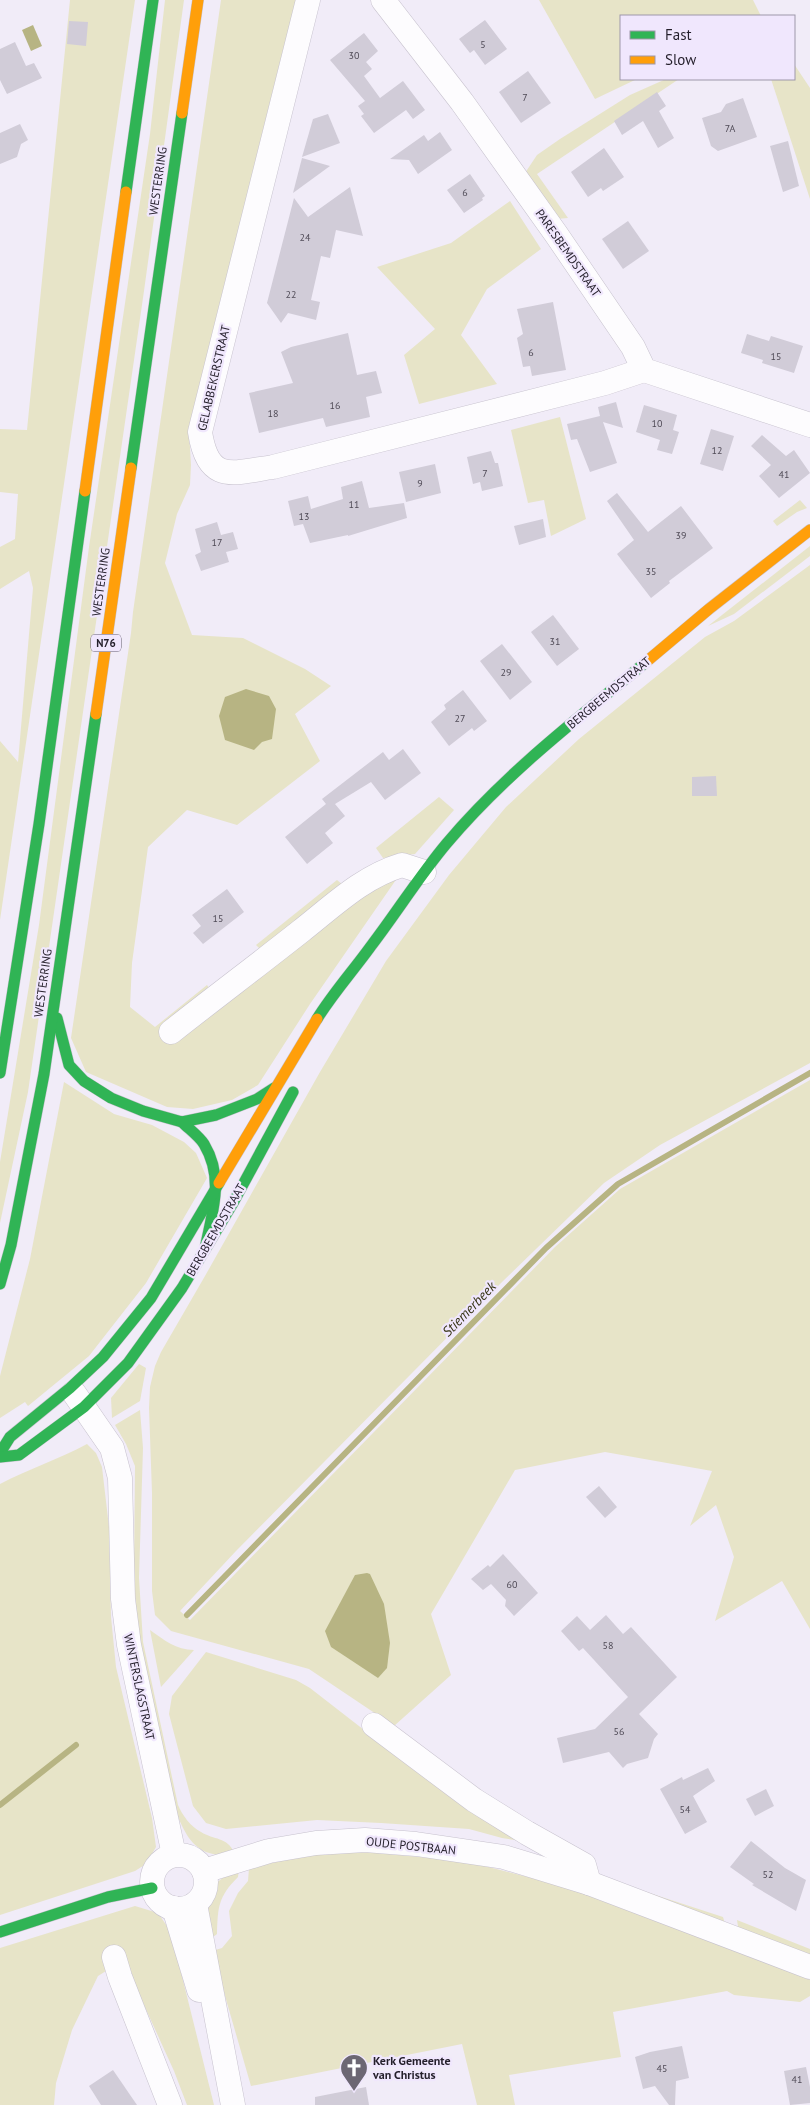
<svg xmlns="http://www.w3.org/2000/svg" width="810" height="2105" viewBox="0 0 810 2105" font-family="'PT Sans',sans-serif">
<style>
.green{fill:#e7e4c8}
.water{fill:#b7b483}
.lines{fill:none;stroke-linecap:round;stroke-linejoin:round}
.stream{stroke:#b7b483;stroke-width:6}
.building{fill:#d1ccd8}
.street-casing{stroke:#c7c2ce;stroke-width:25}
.fast-casing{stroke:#c7c2ce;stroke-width:12}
.slow-casing{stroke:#c7c2ce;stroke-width:12}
.street{stroke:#fdfcfe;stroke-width:24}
.fast{stroke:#30b455;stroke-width:11}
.slow{stroke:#ff9f0a;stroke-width:11}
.labels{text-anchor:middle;stroke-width:4.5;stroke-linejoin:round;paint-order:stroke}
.number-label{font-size:10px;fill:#4f4a56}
.shield{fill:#f0e7fd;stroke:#615b6a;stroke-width:1}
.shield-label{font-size:11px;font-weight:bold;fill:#241f2b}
.street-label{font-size:12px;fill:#241f2b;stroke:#f0e7fd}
.poi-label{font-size:12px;font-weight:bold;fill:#241f2b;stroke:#f0e7fd;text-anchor:start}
.water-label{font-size:14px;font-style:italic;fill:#353312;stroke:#f0e7fd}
</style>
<rect width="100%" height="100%" fill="#f1ecf8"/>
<g class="green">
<polygon points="70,0 135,0 0,920 0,741 18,762 33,588 29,571 0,589 0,547 15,539 18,494 0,492 0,429 27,430"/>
<polygon points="165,0 184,0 144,291 28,1092 0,1223 0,1162 39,925 89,547 150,134"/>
<polygon points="221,0 297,0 189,430 191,465 190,485 177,514 165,563 192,635 243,638 305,669 331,686 295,714 320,761 237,825 187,810 148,847 132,963 130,1007 155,1027 207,985 211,991 400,874 310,1004 258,1085 232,1100 193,1109 167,1107 86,1072 71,1038 131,633 133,612"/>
<polygon points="539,0 753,0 761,16 621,16 621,79 637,79 595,99"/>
<polygon points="794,64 810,88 810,199 771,79 794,79"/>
<polygon points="666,79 679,79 537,174 568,218 556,219 525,173 537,155 560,139 630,95"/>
<polygon points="510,201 541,249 487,289 461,335 497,384 419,404 404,355 435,329 377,267 451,243"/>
<polygon points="560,417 586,519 551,536 544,500 528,503 511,430"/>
<polygon points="800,500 807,508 797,512 777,526 773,521"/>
<polygon points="810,546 810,556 734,614 708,626"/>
<polygon points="810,565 810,1063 660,1145 604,1183 501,1283 236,1551 180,1611 190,1620 555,1247 620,1189 810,1080 810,1629 782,1581 715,1621 734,1557 716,1505 690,1526 712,1471 605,1452 515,1470 431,1614 451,1675 394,1726 309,1669 171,1631 155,1615 152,1591 152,1493 149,1408 150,1387 155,1366 161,1352 205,1276 320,1072 386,961 449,875 506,807 535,780 579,739 705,637 734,621"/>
<polygon points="439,797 454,810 415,854 383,858 376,848"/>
<polygon points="337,880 343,885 260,949 256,945"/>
<polygon points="64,1082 114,1114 152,1125 184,1142 196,1153 207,1178 146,1283 89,1356 28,1406 25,1402 0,1418 0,1376 30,1259"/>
<polygon points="139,1364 146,1368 140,1401 112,1418 111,1398"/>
<path d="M140 1410 143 1448 139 1578 143 1642 178 1805C182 1815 191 1827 201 1832 214 1840 227 1837 234 1852 228 1853 219 1856 213 1854 193 1850 185 1833 178 1817L140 1650 136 1616 134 1570 135 1466 126 1444 115 1425Z"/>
<path d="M87 1444 96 1453 102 1467 109 1527 111 1617 116 1667 152 1818 156 1847 146 1864 135 1871 0 1915V1484C29 1469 59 1459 87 1444Z"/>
<path d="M150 1630C164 1640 176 1650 194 1650L161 1687Z"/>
<polygon points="206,1652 296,1680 310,1688 395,1754 528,1842 502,1838 469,1829 381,1823 317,1820 226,1829 206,1823 193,1806 169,1714 172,1696"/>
<polygon points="349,1850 469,1862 536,1879 596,1896 807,1975 810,1980 810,1996 800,2002 734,1995 727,1991 613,2012 621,2057 509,2075 515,2105 477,2105 462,2044 251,2086 212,1951 222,1948 232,1936 229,1911 238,1893 248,1881 249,1868 316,1853"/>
<path d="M239 1868 238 1877C218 1897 218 1907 217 1934L209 1940C207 1931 202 1918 203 1909 205 1888 222 1877 239 1868Z"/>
<polygon points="625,1885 723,1917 725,1924"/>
<polygon points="135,1906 158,1913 171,1932 214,2105 187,2105 174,2071 118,1948 106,1971 98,1976 72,2030 56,2083 54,2105 0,2105 0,1948"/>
<polygon points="737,1920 810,1949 810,1960 739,1933"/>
</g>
<g class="water">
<polygon points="33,25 42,46 31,51 22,30"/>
<polygon points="246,689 269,696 276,709 272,739 262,742 254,750 225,740 219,716 225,697"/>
<polygon points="367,1573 370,1574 384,1604 390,1643 387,1668 378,1678 331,1647 325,1631 355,1575"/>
</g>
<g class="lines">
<g class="stream">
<polyline points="187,1615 546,1248 618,1184 810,1073"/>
<polyline points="0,1805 76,1745"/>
</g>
</g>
<g class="building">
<polygon points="485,20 507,49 485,65 474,50 470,53 459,39"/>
<polygon points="69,21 88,22 86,46 67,44"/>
<polygon points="364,33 378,51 366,62 372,69 364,76 380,98 403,81 425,110 413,119 406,110 374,133 361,116 364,114 358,106 365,101 330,60"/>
<polygon points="15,42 26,66 34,63 42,78 7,94 0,80 0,49"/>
<polygon points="528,71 551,103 521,123 499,92"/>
<polygon points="657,92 666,106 659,111 674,138 658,148 643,121 622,135 614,121"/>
<polygon points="743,98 757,137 718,151 711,146 702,118 721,112 726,104"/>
<polygon points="328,114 340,143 302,157 313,119"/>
<polygon points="20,124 28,140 21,144 17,157 0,164 0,133"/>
<polygon points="440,132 452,150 418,174 409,160 390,159 424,135 428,141"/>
<polygon points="788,141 799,186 783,192 770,146"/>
<polygon points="604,148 624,177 603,191 601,188 588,197 571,172"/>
<polygon points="302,158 330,166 293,193"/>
<polygon points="470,174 485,196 482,198 483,200 464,213 447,190"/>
<polygon points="350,187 363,236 336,230 330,258 321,256 311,300 320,302 316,320 288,313 281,323 267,303 294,198 308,217"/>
<polygon points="628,221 649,251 623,269 602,239"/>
<polygon points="553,302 566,370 532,376 530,366 523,367 517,338 523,334 517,309"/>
<polygon points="348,333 357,375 376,371 382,393 366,397 370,417 326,427 323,418 259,433 249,393 293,383 281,352 291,347"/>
<polygon points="747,334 769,341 771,336 803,346 794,373 762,363 763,360 741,353"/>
<polygon points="616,402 623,428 603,422 617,463 590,472 577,439 571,440 567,424 600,416 598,407"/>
<polygon points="644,405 677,415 673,430 679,432 672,454 657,450 660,440 636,432"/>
<polygon points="711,429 734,436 723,471 700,464"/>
<polygon points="762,435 786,456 794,450 810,473 779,498 759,476 771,465 751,446"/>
<polygon points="491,451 495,463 498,463 503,486 482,491 480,482 473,484 467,457"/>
<polygon points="435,464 441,493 406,502 399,472"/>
<polygon points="362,481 369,508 404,503 407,518 348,536 348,535 310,543 303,524 294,526 288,501 308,496 311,509 343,499 341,487"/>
<polygon points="617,493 648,532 681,506 713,548 669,581 670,583 651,598 617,554 634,540 607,501"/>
<polygon points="543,519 546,537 519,545 514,526"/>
<polygon points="217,522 221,535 233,532 238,549 226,552 229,562 201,571 195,555 201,552 195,529"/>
<polygon points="553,615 579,649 557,666 531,632"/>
<polygon points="502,644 532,682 510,700 480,661"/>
<polygon points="463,690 487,721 474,731 472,728 449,746 431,722 446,709 444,705"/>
<polygon points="403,749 421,773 385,800 371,782 335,804 345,816 325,833 333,843 307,864 285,837 326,804 322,799 383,752 389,760"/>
<polygon points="716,776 717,796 692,796 692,777"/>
<polygon points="227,889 244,912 203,944 193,933 201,926 192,915"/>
<polygon points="599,1486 617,1507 605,1518 586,1497"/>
<polygon points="503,1554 538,1593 514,1616 505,1606 506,1600 491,1584 483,1590 471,1579 488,1565 490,1567"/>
<polygon points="606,1615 623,1634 631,1627 677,1677 639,1714 658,1734 654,1739 648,1758 627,1764 623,1768 609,1752 563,1763 557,1738 595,1729 628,1697 583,1648 579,1651 561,1631 577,1616 590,1630"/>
<polygon points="708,1768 715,1781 693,1796 707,1822 685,1834 660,1789 682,1777 683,1780"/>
<polygon points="766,1789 774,1806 755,1816 746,1799"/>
<polygon points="751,1841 785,1868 806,1880 796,1911 752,1885 754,1884 730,1867"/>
<polygon points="682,2046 689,2078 676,2081 675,2105 669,2105 655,2086 643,2089 635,2057 650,2052"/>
<polygon points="806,2067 810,2087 810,2103 790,2105 784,2071"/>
<polygon points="113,2070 137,2105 101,2105 89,2086"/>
<polygon points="366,2087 369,2105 315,2105 315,2097"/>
</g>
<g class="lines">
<defs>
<g id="street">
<path d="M308 0 200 432C208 484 232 473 273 467L605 383 644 370"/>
<polyline points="383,0 462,102 556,234 633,347 644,370 810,425"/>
<path d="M171 1032C214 998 258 965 301 931 333 906 362 877 402 865L424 872"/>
<polyline points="74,1393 112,1448 120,1478 123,1599 129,1645 174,1855"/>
<polyline points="374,1725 474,1800 527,1833 584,1865 589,1883"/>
<circle cx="179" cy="1882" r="27"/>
<polyline points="204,1871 269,1851 316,1843 365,1840 416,1844 504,1857 589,1883 810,1967"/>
<polyline points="195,1904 233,2105"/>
<polyline points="174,1908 199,1990"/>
<polyline points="114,1957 120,1977 170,2105"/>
</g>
<g id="fast">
<polyline points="126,192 153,0"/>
<polyline points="131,468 182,113"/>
<polyline points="57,1018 69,1065 84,1081 111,1098 143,1111 182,1122 216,1115 257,1099 274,1088"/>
<path d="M317 1019C333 993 353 971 371 946 397 912 420 875 447 843 505 774 577 719 646 662"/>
<polyline points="0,1073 39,824 85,491"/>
<path d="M182 1122C189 1129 199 1136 204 1144 225 1179 212 1212 205 1249"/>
<polyline points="0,1284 11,1245 44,1074 96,714"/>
<polyline points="0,1453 10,1437 70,1388 103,1357 151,1298 219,1183"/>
<polyline points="0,1457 19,1455 84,1407 128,1363 182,1288 233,1203 293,1092"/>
<polyline points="0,1932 108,1897 152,1888"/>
</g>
<g id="slow">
<polyline points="182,113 198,0"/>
<polyline points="85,491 126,192"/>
<polyline points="646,662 709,609 810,530"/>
<polyline points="96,714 131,468"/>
<polyline points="219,1183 317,1019"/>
</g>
</defs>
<use href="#street" class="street-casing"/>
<use href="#fast" class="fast-casing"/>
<use href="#slow" class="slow-casing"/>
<use href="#street" class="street"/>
<use href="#fast" class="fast"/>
<use href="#slow" class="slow"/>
</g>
<defs>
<symbol id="church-pin" viewBox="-11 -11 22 30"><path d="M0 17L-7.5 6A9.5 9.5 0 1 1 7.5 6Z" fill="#6c6773" stroke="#f0e7fd"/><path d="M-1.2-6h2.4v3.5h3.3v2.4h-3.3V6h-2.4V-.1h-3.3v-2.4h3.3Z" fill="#fff"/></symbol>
</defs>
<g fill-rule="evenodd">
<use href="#church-pin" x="338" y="2052" width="32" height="43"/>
</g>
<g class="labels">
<g class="number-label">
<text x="483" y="48">5</text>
<text x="354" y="59">30</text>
<text x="525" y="101">7</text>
<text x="730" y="132">7A</text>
<text x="465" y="196">6</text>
<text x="305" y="241">24</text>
<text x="291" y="298">22</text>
<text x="531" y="356">6</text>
<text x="776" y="360">15</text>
<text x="335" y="409">16</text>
<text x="273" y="417">18</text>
<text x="657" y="427">10</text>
<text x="717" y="454">12</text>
<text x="485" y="477">7</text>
<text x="784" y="478">41</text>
<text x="420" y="487">9</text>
<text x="354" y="508">11</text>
<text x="304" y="520">13</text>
<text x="681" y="539">39</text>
<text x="217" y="546">17</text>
<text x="651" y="575">35</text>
<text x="555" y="645">31</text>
<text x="506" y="676">29</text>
<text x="460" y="722">27</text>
<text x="218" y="922">15</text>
<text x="512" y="1588">60</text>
<text x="608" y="1649">58</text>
<text x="619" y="1735">56</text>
<text x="685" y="1813">54</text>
<text x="768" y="1878">52</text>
<text x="662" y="2072">45</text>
<text x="797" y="2083">41</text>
</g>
<rect class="shield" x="91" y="634.5" width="30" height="17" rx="4"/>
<g class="shield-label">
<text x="106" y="647">N76</text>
</g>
<g class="street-label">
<text transform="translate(158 181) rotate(-82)" y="4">WESTERRING</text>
<text transform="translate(568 253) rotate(55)" y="4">PARESBEMDSTRAAT</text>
<text transform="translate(214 378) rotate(-77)" y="4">GELABBEKERSTRAAT</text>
<text transform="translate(101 582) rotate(-82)" y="4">WESTERRING</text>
<text transform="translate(609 693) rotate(-40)" y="4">BERGBEEMDSTRAAT</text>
<text transform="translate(43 983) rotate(-82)" y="4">WESTERRING</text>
<text transform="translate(216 1230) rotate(-60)" y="4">BERGBEEMDSTRAAT</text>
<text transform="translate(139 1687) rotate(78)" y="4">WINTERSLAGSTRAAT</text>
<text transform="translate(411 1846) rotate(6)" y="4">OUDE POSTBAAN</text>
</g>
<g class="poi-label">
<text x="373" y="2065">Kerk Gemeente<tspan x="373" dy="14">van Christus</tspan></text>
</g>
<g class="water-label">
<text transform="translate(469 1309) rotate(-46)" y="5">Stiemerbeek</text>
</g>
</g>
<rect x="620" y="15" width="175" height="65" fill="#f0e7fd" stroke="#9e97a9"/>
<rect x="630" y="31" width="25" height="8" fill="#30b455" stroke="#9e97a9"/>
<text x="665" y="40" font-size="15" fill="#241f2b">Fast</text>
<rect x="630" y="56" width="25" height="8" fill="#ff9f0a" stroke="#9e97a9"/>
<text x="665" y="65" font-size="15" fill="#241f2b">Slow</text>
</svg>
